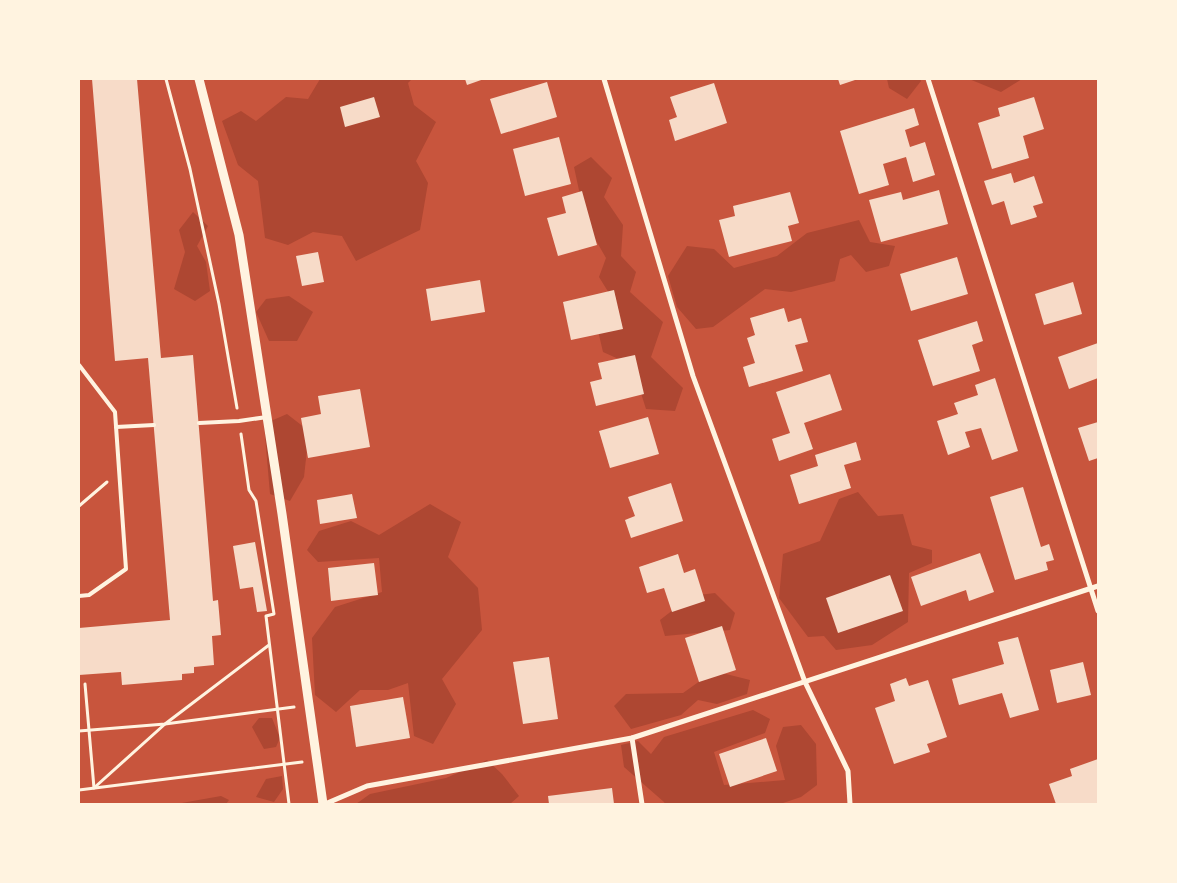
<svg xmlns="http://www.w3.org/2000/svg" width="1177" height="883" viewBox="0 0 1177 883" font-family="Manrope,sans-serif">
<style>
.green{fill:#ae4732}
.building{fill:#f7dbc8}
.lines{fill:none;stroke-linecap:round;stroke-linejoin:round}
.path{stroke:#fff3e0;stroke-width:3}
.service{stroke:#fff3e0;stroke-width:4}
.minor{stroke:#fff3e0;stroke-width:5}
.tertiary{stroke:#fff3e0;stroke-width:9}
</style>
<rect width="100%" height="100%" fill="#c8553d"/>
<g class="green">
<polygon points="320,79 412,79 408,83 414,105 436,122 416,161 428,183 420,230 356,261 342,236 313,232 288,245 265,238 258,181 238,165 222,121 241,111 256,121 286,97 308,99"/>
<polygon points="887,79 920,79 921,81 907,99 889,88"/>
<polygon points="969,79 1022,79 1001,92"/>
<polygon points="591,157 612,178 604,197 623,225 621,256 636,272 630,292 663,322 651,357 683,388 675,411 646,409 632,365 603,352 596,322 612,298 599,277 606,258 586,223 574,167"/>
<polygon points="193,212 208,226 197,246 206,262 210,291 195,301 174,289 185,252 179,230"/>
<polygon points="859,220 870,242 895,246 889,266 866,272 851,255 840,259 835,281 791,292 765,289 713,327 696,329 677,307 668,276 687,246 714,249 734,268 777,256 807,233"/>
<polygon points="289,296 313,312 297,341 269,341 256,312 266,299"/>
<polygon points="287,414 309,431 304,477 290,501 270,494 264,424"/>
<polygon points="858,492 878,516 903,514 912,545 932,550 932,563 909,573 908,622 872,645 836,650 824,636 808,637 779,598 783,554 820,541 839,499"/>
<polygon points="430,504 461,522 448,557 478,588 482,630 442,679 456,704 433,744 414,736 408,683 388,690 360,690 336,712 315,695 312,638 335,607 382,592 379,558 318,562 307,550 319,531 351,521 379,535"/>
<polygon points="715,593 735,613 730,630 665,636 660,620 691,596"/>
<polygon points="714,671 750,680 747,694 717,704 698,700 681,715 631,729 614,706 626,694 683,693"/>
<polygon points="753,710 770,719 765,733 714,752 724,785 785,780 776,746 783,727 801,725 816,744 817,785 801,797 780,804 665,804 664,802 624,767 621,745 638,741 651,754 664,737"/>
<polygon points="259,718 272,718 280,738 276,747 264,749 252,727"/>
<polygon points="487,760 502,774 519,796 510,804 356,804 370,794 446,778"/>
<polygon points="282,776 283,789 274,802 256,797 266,779"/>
<polygon points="221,796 229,800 226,804 176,804"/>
</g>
<g class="building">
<polygon points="92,79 137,79 161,358 193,355 213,601 218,600 221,635 212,636 214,665 194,667 194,673 182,674 182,680 122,685 121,672 79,675 79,628 170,620 148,358 115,361"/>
<polygon points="465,79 484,79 467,85"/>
<polygon points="838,79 858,79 840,85"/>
<polygon points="547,82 557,117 501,134 490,99"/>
<polygon points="714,83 727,123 675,141 669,120 677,117 670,97"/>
<polygon points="374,97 380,117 345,127 340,107"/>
<polygon points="1034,97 1044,129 1023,136 1029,158 992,169 978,123 1000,116 998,108"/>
<polygon points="914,108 919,125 905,130 910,147 925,142 935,175 913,182 906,157 883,164 889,185 859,194 840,131"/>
<polygon points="559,137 571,184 525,196 513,149"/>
<polygon points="1011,173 1014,183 1034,176 1043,203 1033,206 1037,217 1011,225 1004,201 992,205 984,181"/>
<polygon points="939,190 948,224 881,242 869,200 901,192 903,200"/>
<polygon points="582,191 597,245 558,256 547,218 566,213 562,197"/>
<polygon points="790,192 799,223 788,226 792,241 729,257 719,220 735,216 733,206"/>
<polygon points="318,252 324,282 302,286 296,256"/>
<polygon points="957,257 968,294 911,311 900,274"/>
<polygon points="480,280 485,312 431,321 426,289"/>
<polygon points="1073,282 1082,314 1044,325 1035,294"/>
<polygon points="614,290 623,329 571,340 563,302"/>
<polygon points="784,308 788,322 801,318 808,342 795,345 803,371 749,387 743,367 755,363 747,338 755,335 750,318"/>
<polygon points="977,321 983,341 972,345 980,371 933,386 918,340"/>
<polygon points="1098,343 1098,378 1069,389 1058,357"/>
<polygon points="635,355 644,394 596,406 590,382 602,379 598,363"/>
<polygon points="830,374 842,410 804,423 813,449 779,461 772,439 790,433 776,392"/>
<polygon points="995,378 1018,451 992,460 981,428 965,432 970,447 948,455 937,421 958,414 954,403 978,395 975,385"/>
<polygon points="360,389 370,447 308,458 301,418 321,414 318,396"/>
<polygon points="648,417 659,454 610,468 599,431"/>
<polygon points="1098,422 1098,458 1089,461 1078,428"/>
<polygon points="856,442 861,460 844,465 851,488 799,504 790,475 818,466 815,455"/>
<polygon points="671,483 683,521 631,538 625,520 635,516 628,497"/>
<polygon points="1023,487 1041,547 1049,544 1054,560 1046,562 1048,570 1015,580 990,497"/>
<polygon points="352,494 357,518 320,524 317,500"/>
<polygon points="255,542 267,611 257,612 253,587 240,589 233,546"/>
<polygon points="980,553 994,592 969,601 966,590 921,606 911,577"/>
<polygon points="678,554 684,573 695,569 705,601 672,612 664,588 647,593 639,567"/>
<polygon points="374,563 378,595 331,601 328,568"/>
<polygon points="890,575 903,611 838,633 826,598"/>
<polygon points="722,626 736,670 699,682 685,638"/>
<polygon points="1018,637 1039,710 1010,718 1002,693 959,705 952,679 1004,664 998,642"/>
<polygon points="549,657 558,719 523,724 513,662"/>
<polygon points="1083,662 1091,695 1057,703 1050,670"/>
<polygon points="906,678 909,686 928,680 947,737 927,744 930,752 894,764 875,708 895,701 890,684"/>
<polygon points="403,697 410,738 356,747 350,706"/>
<polygon points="766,738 777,771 730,787 719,754"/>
<polygon points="1098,759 1098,804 1056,804 1049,784 1072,776 1070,769"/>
<polygon points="612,788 614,804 549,804 548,796"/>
</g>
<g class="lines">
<g class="path">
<polyline points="166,79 190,169 219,304 237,408"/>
<polyline points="241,434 249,490 256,501 274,614 266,616 289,804"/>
<polyline points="79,506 107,482"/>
<polyline points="85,684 94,788"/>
<polyline points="79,731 165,724 294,707"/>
<polyline points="95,787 165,724 269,645"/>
<polyline points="79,790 302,762"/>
</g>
<g class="service">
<polyline points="79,365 115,412 126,569 89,595 79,596"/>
<polyline points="199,423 239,421 267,417"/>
<polyline points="116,427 154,425"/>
</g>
<g class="minor">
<polyline points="604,79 693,376 805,682 848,771 850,804"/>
<polyline points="928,79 1098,611"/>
<polyline points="632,738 642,804"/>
<polyline points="325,804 367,786 632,738 1098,586"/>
</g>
<polyline class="tertiary" points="199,79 239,235 282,514 323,804"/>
</g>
<rect width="1177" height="883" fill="none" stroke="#fff3e0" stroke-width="160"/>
</svg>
